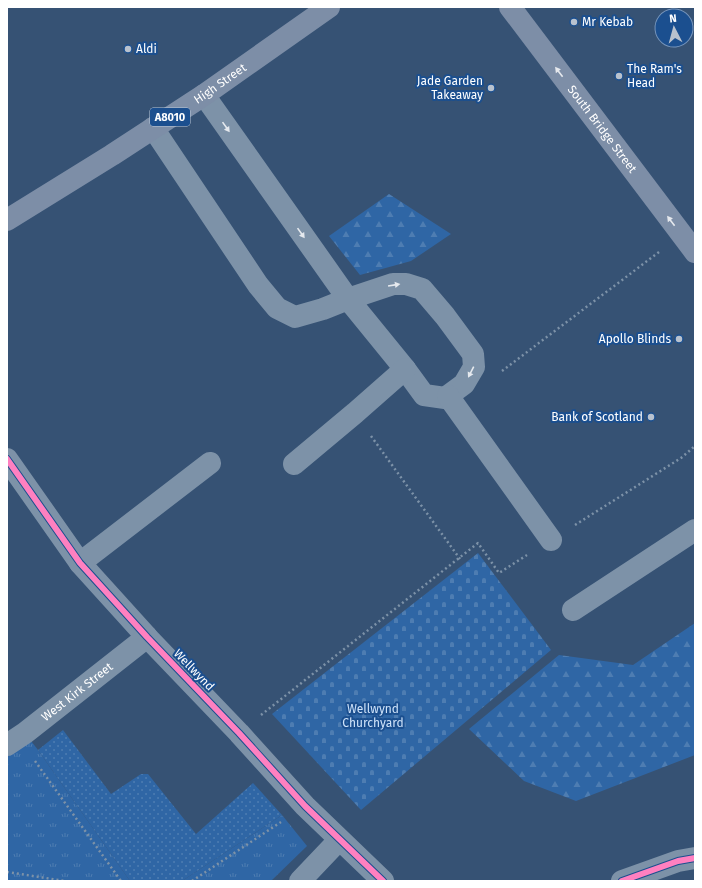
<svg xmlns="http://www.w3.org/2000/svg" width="702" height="888" viewBox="0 0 702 888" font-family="'Fira Sans',sans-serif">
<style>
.grass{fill:url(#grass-tufts)}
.forest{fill:url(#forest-firs)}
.cemetery{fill:url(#cemetery-stones)}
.garden{fill:url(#garden-dots)}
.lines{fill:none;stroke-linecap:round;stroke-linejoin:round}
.path{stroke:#7d92a8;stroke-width:2.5;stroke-dasharray:2 3;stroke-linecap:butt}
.minor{stroke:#7d92a8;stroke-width:22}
.major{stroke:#7d8ea7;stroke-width:22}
.cycleway-casing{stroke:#1b4f8f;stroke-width:8}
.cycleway{stroke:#ff80c0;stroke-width:6}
.oneway{fill:#e5e8ed}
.oneway2{fill:#e5e9ee}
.poi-dot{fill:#b9c2ce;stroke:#1b4f8f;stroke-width:1.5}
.labels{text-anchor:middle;stroke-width:4;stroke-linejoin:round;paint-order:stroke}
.shield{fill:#1b4f8f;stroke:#bbcadd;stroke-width:1}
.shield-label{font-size:11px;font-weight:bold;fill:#fff}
.poi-label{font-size:12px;fill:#fff;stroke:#1b4f8f;text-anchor:start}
.street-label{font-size:12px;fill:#fff;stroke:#1b4f8f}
.park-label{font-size:12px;fill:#cfe3fa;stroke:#1b4f8f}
</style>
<defs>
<pattern id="grass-tufts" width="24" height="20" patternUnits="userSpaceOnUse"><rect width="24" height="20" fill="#2f66a5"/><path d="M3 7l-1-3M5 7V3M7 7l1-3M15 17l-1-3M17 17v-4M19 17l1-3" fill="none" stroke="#4e7db2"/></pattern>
<pattern id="forest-firs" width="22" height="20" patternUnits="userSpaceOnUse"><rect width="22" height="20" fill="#2f66a5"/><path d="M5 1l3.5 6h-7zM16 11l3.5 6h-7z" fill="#4e7db2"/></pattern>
<pattern id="cemetery-stones" width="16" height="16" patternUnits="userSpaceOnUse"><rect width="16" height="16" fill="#2f66a5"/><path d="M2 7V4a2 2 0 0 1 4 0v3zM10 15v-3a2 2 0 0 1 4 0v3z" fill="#4e7db2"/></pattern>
<pattern id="garden-dots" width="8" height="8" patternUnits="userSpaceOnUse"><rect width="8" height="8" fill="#2f66a5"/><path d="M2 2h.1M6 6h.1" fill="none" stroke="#4e7db2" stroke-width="1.8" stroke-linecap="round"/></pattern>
</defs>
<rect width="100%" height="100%" fill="#365274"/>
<g class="grass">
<polygon points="25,733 38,750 130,881 7,881 7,745"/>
<polygon points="282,815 307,846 271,881 182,881"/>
</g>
<g class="forest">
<polygon points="389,194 451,234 411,261 360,275 329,236"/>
<polygon points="695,623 695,755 576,801 524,781 469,729 559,655 633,665"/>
</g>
<polygon class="cemetery" points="478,553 551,650 361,810 272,714"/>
<polygon class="garden" points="63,730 111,794 141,774 148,774 196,834 253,783 282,815 182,881 130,881 38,750"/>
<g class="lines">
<g class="path">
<polyline points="502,371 659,252"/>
<polyline points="371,436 460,559"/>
<polyline points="575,525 681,458 695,446"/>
<polyline points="261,715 478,543 499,573 527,555"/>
<polyline points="35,761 121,881"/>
<polyline points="7,872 65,881"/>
<polyline points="192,881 281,822"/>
</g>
<g class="minor">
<polyline points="153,128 258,285 277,308 295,317 323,309 348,299 405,369 424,395 445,398 464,384 474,367 473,354 445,316 422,289 406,284 393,284 348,299 204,95"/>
<polyline points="448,396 551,540"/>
<polyline points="7,459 80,563 147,637 239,733 305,806 383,881"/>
<polyline points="294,464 355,413 405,369"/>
<polyline points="80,563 210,463"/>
<polyline points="573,610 695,530"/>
<path id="s1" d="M7 745 25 733 147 637"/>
<polyline points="300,881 339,840"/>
<polyline points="622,881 678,861 695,858"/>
</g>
<g class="major">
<path id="s2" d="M510 7 695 252"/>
<path id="s3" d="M7 220 112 155 204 95 329 7"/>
</g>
<defs>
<g id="cycleway">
<polyline points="7,459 80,563 147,637 239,733 305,806 383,881"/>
<polyline points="622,881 678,861 695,858"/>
</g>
</defs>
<use href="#cycleway" class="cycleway-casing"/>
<use href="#cycleway" class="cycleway"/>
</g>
<defs><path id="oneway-solid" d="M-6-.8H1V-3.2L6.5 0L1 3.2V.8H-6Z"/></defs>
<g class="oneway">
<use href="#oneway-solid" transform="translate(559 72) rotate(-127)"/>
<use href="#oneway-solid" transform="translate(671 221) rotate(-127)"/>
</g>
<g class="oneway2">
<use href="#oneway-solid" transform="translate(226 127) rotate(55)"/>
<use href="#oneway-solid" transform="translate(301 233) rotate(55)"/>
<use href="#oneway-solid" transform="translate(394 285) rotate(-9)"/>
<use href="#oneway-solid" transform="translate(471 372) rotate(117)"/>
</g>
<g class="poi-dot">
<circle cx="574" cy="22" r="4"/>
<circle cx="128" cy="49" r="4"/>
<circle cx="619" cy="76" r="4"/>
<circle cx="491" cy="88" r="4"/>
<circle cx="679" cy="339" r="4"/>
<circle cx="651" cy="417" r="4"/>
</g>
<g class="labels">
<rect class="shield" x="150" y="108" width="40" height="18" rx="3"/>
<g class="shield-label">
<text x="170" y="121">A8010</text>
</g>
<g class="poi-label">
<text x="582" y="26">Mr Kebab</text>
<text x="136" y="53">Aldi</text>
<text x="627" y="73">The Ram's<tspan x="627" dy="14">Head</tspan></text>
<text x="483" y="85" text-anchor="end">Jade Garden<tspan x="483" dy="14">Takeaway</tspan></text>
<text x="671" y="343" text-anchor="end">Apollo Blinds</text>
<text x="643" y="421" text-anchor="end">Bank of Scotland</text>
</g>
<g class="street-label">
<text dy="4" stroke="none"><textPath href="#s3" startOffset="253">High Street</textPath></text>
<text dy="4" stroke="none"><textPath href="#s2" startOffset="153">South Bridge Street</textPath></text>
<text transform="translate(194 670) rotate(46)" y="4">Wellwynd</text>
<text dy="4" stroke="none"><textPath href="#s1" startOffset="88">West Kirk Street</textPath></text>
</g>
<g class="park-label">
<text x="373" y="713">Wellwynd<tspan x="373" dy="14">Churchyard</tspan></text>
</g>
</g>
<rect width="702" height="888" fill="none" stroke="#ffffff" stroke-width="16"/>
<g transform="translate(674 28) rotate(354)"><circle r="19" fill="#1b4f8f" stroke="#7695bc"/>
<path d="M0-3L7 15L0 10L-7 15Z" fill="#b9c2ce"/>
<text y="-6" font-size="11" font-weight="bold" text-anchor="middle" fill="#ffffff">N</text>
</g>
</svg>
